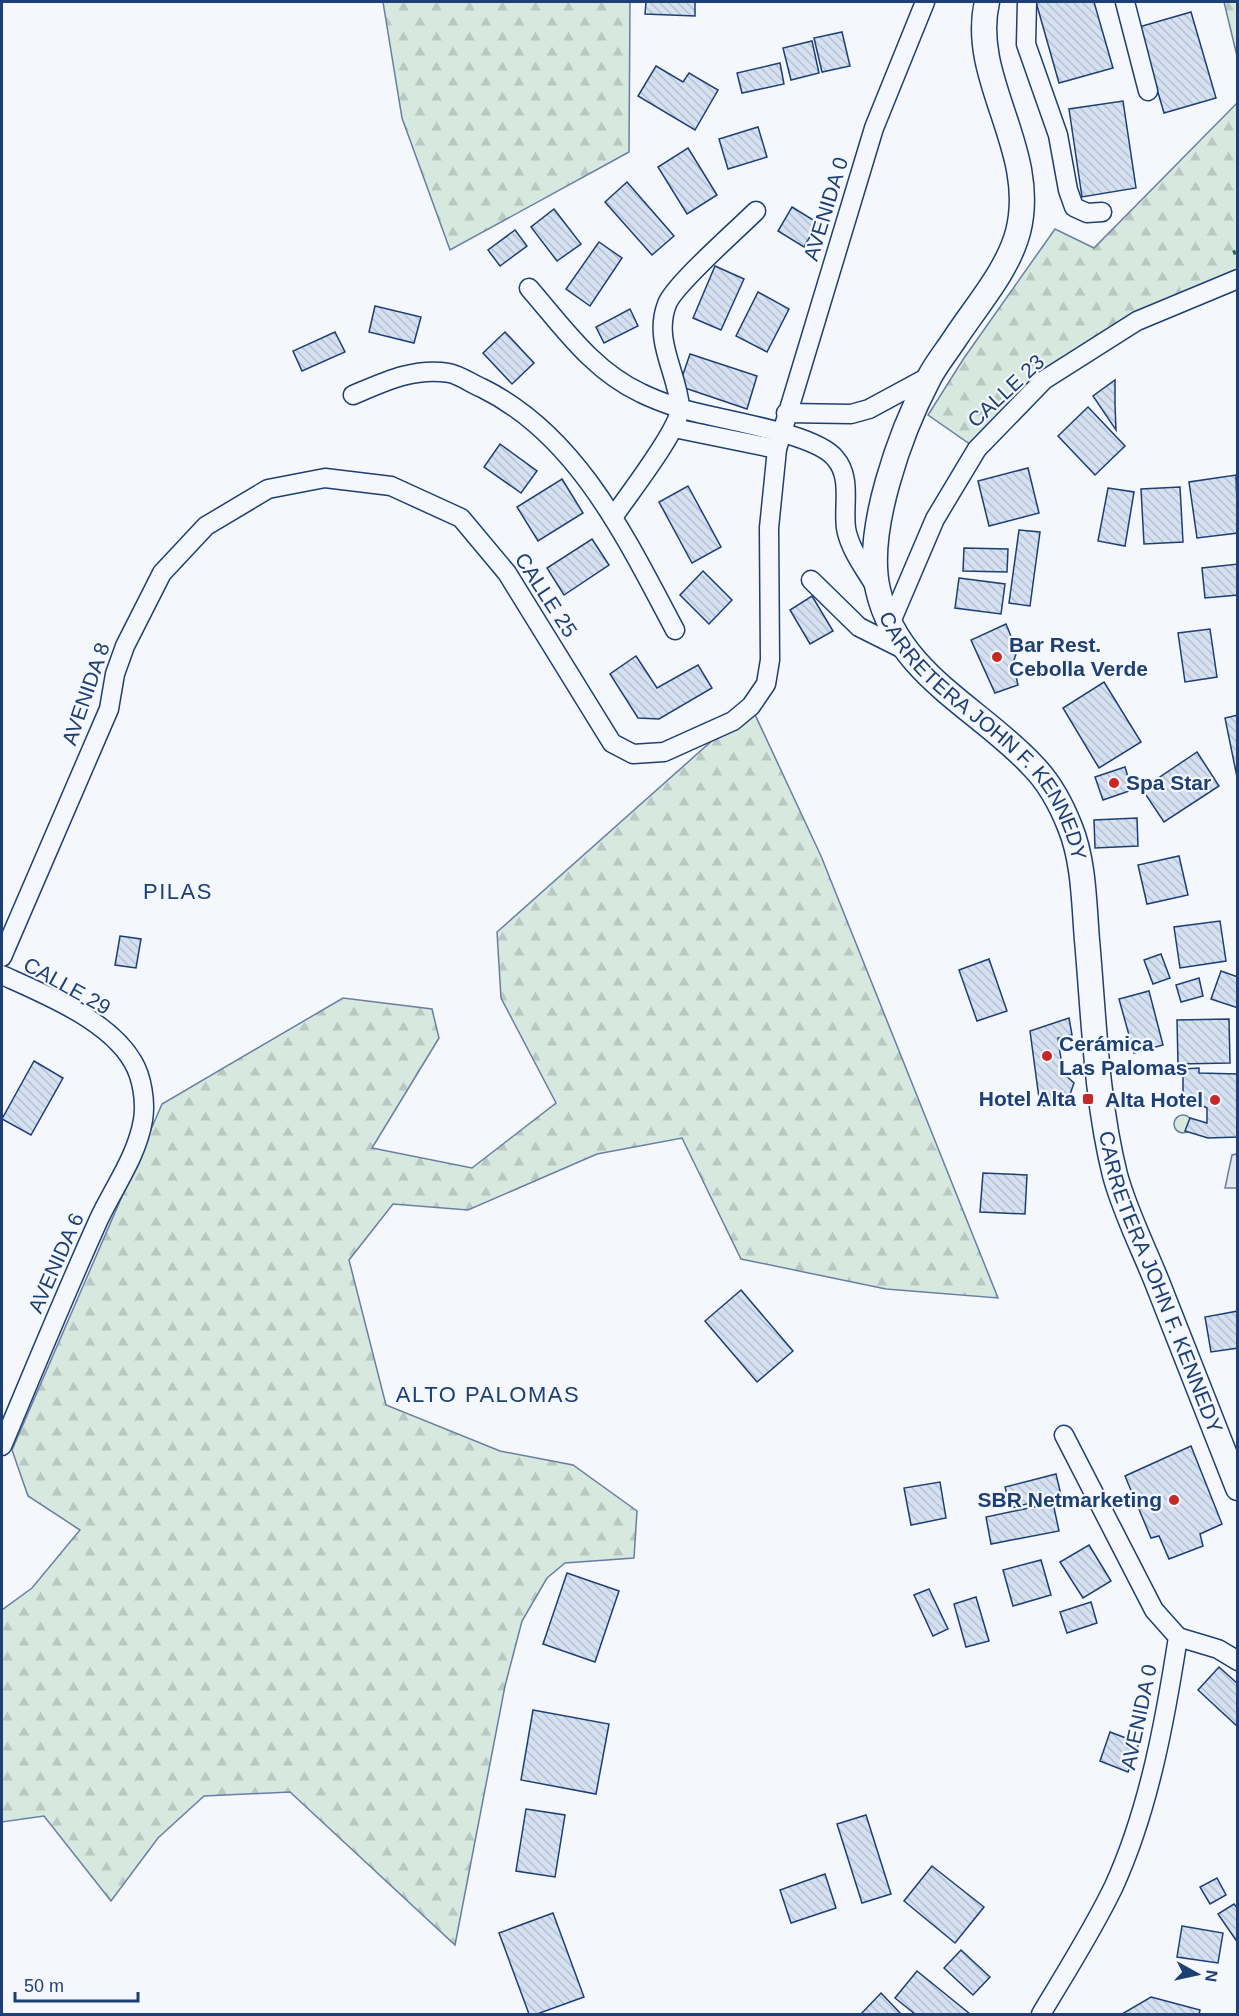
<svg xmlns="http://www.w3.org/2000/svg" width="1239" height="2016" viewBox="0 0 1239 2016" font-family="Arial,sans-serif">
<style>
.forest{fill:url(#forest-firs);stroke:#687fa3;stroke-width:1.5}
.garden{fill:#d7e8df;stroke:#687fa3;stroke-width:1.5}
.parking{fill:#e3e8f0;stroke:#687fa3;stroke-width:1.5}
.building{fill:url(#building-back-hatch);stroke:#1d3f73;stroke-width:1.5}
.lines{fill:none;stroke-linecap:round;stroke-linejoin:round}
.minor-casing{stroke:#1d3f73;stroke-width:21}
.major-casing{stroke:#1d3f73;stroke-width:27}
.minor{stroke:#f4f7fb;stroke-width:18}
.major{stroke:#f4f7fb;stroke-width:24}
.hedge{stroke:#2c6c60;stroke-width:4.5;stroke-dasharray:3 4.5;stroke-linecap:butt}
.poi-dot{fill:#c62828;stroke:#f4f7fb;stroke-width:2}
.labels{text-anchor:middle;stroke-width:4.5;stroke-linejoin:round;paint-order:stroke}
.street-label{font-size:21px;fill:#1d3f73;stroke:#f4f7fb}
.poi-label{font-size:21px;font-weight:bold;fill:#1d3f73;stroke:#f4f7fb;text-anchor:start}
.neighbourhood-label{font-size:22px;letter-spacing:1.5px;fill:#1d3f73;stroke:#f4f7fb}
</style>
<defs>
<pattern id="forest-firs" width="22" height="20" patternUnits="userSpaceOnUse" patternTransform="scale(1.5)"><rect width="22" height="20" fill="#d7e8df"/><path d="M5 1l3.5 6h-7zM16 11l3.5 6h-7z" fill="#b8c8c3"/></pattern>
<pattern id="building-back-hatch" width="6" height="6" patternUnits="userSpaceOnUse" patternTransform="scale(1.5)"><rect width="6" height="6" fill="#d5e0f0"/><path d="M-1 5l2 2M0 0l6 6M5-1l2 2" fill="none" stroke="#b6c1d1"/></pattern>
</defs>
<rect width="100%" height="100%" fill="#f4f7fb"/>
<g class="forest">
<polygon points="383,2 630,2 629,152 450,250 402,118"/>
<polygon points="1224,2 1237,2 1237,56"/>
<polygon points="1237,103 1237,279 1044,380 977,449 928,415 964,358 1055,229 1094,248"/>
<polygon points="751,706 821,856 998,1298 886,1289 741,1259 682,1138 597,1154 468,1210 393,1204 349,1260 386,1405 500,1451 573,1465 637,1511 634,1558 565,1563 547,1578 522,1621 505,1686 455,1945 290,1792 204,1796 158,1838 111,1901 44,1816 2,1822 2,1610 32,1588 80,1530 28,1496 12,1450 162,1104 343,998 432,1009 439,1038 372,1148 472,1168 556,1103 501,998 497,932"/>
</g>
<circle class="garden" cx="1183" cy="1124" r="9"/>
<polygon class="parking" points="1237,1154 1237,1188 1225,1188 1232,1155"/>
<g class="building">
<polygon points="646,2 695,2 695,16 645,14"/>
<polygon points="1036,2 1094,2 1113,68 1059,83"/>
<polygon points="1191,12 1216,98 1164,113 1139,27"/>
<polygon points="842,32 850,66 822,72 814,38"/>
<polygon points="812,41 819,73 791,80 783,48"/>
<polygon points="780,63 784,84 742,93 737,73"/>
<polygon points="656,66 683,82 689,73 718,90 695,130 638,96"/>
<polygon points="1123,101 1136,188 1082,197 1069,109"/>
<polygon points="758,127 767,157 728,169 719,139"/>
<polygon points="688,148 717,195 687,214 658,167"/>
<polygon points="627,182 674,236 652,255 605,202"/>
<polygon points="792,207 818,223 804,247 778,231"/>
<polygon points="554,209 581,244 557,261 531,227"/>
<polygon points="515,230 527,246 500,266 488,250"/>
<polygon points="599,242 622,258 590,306 566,289"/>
<polygon points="715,266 744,279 721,330 693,318"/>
<polygon points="758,292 789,309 767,352 736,336"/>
<polygon points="375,306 421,317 414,343 369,332"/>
<polygon points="630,309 638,326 604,343 596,327"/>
<polygon points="335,332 345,352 302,371 293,351"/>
<polygon points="505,332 534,363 512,384 483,353"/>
<polygon points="690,354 757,376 747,409 679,386"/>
<polygon points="1115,380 1115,404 1116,430 1093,396"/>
<polygon points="1088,407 1125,446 1095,475 1058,436"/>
<polygon points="500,444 537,471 521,493 484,467"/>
<polygon points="1028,468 1039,513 989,526 978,481"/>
<polygon points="1236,475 1238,533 1197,538 1189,482"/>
<polygon points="562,479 583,513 538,541 517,507"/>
<polygon points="688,486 721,547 692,563 659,502"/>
<polygon points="1180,487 1183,542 1144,544 1141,489"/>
<polygon points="1108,488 1134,492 1125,546 1098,541"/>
<polygon points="1019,530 1040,532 1030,606 1009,603"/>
<polygon points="592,539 609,565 564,595 547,568"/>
<polygon points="964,548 1008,549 1007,572 963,571"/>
<polygon points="1238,564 1238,595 1205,598 1202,568"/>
<polygon points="703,571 732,600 709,624 680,595"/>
<polygon points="959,578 1005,584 1001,614 955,608"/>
<polygon points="812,596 833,631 810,644 790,610"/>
<polygon points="1006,624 1017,651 1013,663 1018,685 995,693 971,640"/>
<polygon points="1210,629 1217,677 1185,682 1178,633"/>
<polygon points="636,656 657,688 698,665 712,688 659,719 638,718 610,674"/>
<polygon points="1104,682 1141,742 1099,768 1063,708"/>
<polygon points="1238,715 1238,782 1225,718"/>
<polygon points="1197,752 1219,786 1164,822 1142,789"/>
<polygon points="1125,767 1132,790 1103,800 1095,777"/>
<polygon points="1137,818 1138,846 1095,848 1094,820"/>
<polygon points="1179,856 1188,895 1147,904 1138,865"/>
<polygon points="1220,921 1226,961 1180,968 1174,927"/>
<polygon points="120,936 141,939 136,968 115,965"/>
<polygon points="1161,954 1170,978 1153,984 1144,960"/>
<polygon points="989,959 1007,1011 977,1021 959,970"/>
<polygon points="1221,971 1238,977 1238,1008 1211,999"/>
<polygon points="1199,978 1203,996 1181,1002 1176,985"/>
<polygon points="1149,991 1163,1045 1134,1053 1119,999"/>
<polygon points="1069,1018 1072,1035 1058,1038 1063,1073 1074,1083 1068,1100 1044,1106 1039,1098 1030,1031"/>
<polygon points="1229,1019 1230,1063 1178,1064 1177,1020"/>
<polygon points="34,1061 63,1078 31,1135 2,1119"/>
<polygon points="1199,1068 1199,1073 1238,1074 1238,1137 1208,1138 1185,1131 1190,1118 1207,1123 1207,1108 1186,1098 1183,1090 1183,1069"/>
<polygon points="983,1173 1027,1175 1025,1214 980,1212"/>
<polygon points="741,1290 793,1351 757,1382 705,1321"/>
<polygon points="1238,1311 1238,1348 1211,1352 1205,1317"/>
<polygon points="1191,1446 1222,1524 1200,1534 1203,1546 1169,1559 1159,1536 1151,1538 1125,1476"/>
<polygon points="1056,1474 1061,1495 1011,1508 1005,1487"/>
<polygon points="940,1482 946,1518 911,1525 904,1488"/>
<polygon points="1053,1503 1059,1531 991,1544 986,1517"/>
<polygon points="1089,1545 1111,1581 1083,1598 1060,1562"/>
<polygon points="1041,1560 1051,1595 1013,1606 1003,1570"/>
<polygon points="567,1573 619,1591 595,1662 543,1644"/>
<polygon points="929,1589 948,1629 933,1636 914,1595"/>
<polygon points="976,1597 989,1641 966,1647 954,1604"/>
<polygon points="1091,1602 1097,1623 1067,1633 1060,1612"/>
<polygon points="1219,1667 1238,1684 1238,1727 1198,1690"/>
<polygon points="533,1710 609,1724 596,1794 521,1780"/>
<polygon points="1110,1732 1139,1743 1128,1772 1100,1761"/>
<polygon points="526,1809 565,1815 555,1877 516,1871"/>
<polygon points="866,1815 891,1894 862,1903 837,1824"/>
<polygon points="932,1866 984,1907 955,1943 904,1901"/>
<polygon points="825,1874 836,1908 791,1923 780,1890"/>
<polygon points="1217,1878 1226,1895 1210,1904 1200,1887"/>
<polygon points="1234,1904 1238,1909 1238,1943 1218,1914"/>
<polygon points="553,1913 584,1997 537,2014 529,2014 499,1933"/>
<polygon points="1182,1926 1223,1933 1218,1963 1177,1957"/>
<polygon points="961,1950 990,1977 973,1995 944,1968"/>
<polygon points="917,1971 970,2014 915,2014 895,1998"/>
<polygon points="881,1993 901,2014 861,2014"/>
<polygon points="1151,1997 1200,2010 1199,2014 1122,2014"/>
</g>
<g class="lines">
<defs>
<g id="minor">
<polyline points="1027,2 1026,44 1058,135 1068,190 1074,207 1087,213 1102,212"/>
<polyline points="1125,2 1148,91"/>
<path d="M529 288C562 326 593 371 641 393 653 399 667 404 679 408 714 419 814 432 835 458 852 477 843 505 846 528 849 548 865 569 875 586"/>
<path d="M353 395C384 382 414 367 449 373 460 375 472 384 482 388 578 435 627 540 675 630"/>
<polyline points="786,413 851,414 869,409 930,376"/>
<polyline points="674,428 777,449"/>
<path d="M614 516C628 495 681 428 680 407 677 372 653 340 667 304 674 285 738 229 756 211"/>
<polyline points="811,580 859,627 907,651"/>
<polyline points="891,622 935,519 977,449 1044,380 1137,321 1238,279"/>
<polyline points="2,957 109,709 115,674 125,646 162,573 206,526 268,489 325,478 391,486 461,518 507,573 612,743 633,754 664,752 733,721 751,706 766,684 770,660 769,528 777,449 874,128 925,2"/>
<path d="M2 975C44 994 109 1020 133 1062 142 1077 146 1102 143 1120 137 1156 114 1187 99 1219 65 1294 34 1370 2 1446"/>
<polyline points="1178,1637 1218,1649 1238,1661"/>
<path d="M1041 2014C1066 1972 1093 1930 1114 1886 1149 1809 1165 1721 1178 1637L1154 1610 1064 1435"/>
</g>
<g id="major">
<path id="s1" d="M987 2C969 79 1039 150 1018 232 1008 270 977 305 956 337 947 351 936 364 929 378 901 431 864 531 878 590 897 674 979 708 1032 765 1050 783 1061 804 1070 827 1084 861 1084 904 1087 940 1094 1018 1096 1099 1115 1175 1125 1212 1143 1247 1157 1282 1184 1351 1211 1419 1238 1488"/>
</g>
</defs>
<use href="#minor" class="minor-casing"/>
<use href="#major" class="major-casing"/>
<use href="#minor" class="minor"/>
<use href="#major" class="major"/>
<polyline class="hedge" points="1233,253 1238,251"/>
</g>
<g class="poi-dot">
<circle cx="997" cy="657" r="6"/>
<circle cx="1114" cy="783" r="6"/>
<circle cx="1047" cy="1056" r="6"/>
<rect x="1082" y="1093" width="12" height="12" rx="3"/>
<circle cx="1215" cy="1100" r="6"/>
<circle cx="1174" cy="1500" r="6"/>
</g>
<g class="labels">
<g class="street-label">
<text transform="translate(826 209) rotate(-73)" y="7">AVENIDA 0</text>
<text transform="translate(1006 391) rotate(-43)" y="7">CALLE 23</text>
<text transform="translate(546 595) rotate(57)" y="7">CALLE 25</text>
<text transform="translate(86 694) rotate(-71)" y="7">AVENIDA 8</text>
<text dy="7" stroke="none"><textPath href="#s1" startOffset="813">CARRETERA JOHN F. KENNEDY</textPath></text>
<text transform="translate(67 986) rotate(29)" y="7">CALLE 29</text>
<text transform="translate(56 1263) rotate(-66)" y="7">AVENIDA 6</text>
<text dy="7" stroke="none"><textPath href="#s1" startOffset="1407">CARRETERA JOHN F. KENNEDY</textPath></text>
<text transform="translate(1139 1717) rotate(-78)" y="7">AVENIDA 0</text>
</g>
<g class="poi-label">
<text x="1009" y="652">Bar Rest.<tspan x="1009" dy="24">Cebolla Verde</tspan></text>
<text x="1126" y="790">Spa Star</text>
<text x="1059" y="1051">Cerámica<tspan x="1059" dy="24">Las Palomas</tspan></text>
<text x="1076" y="1106" text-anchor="end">Hotel Alta</text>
<text x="1203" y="1107" text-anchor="end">Alta Hotel</text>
<text x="1162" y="1507" text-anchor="end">SBR Netmarketing</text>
</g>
<g class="neighbourhood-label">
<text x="178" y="899">PILAS</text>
<text x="488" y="1402">ALTO PALOMAS</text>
</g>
</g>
<rect width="1239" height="2016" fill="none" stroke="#1d3f73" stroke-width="6"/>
<g transform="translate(1197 1974) rotate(98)" stroke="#f4f7fb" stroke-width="4.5" paint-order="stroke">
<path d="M0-4.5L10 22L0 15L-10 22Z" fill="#1d3f73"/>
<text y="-9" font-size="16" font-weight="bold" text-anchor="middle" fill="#1d3f73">N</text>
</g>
<path d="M15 1992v9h123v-9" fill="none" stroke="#1d3f73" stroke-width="3"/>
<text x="24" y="1992" font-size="18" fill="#1d3f73" stroke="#f4f7fb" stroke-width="4.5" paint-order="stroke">50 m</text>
</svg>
